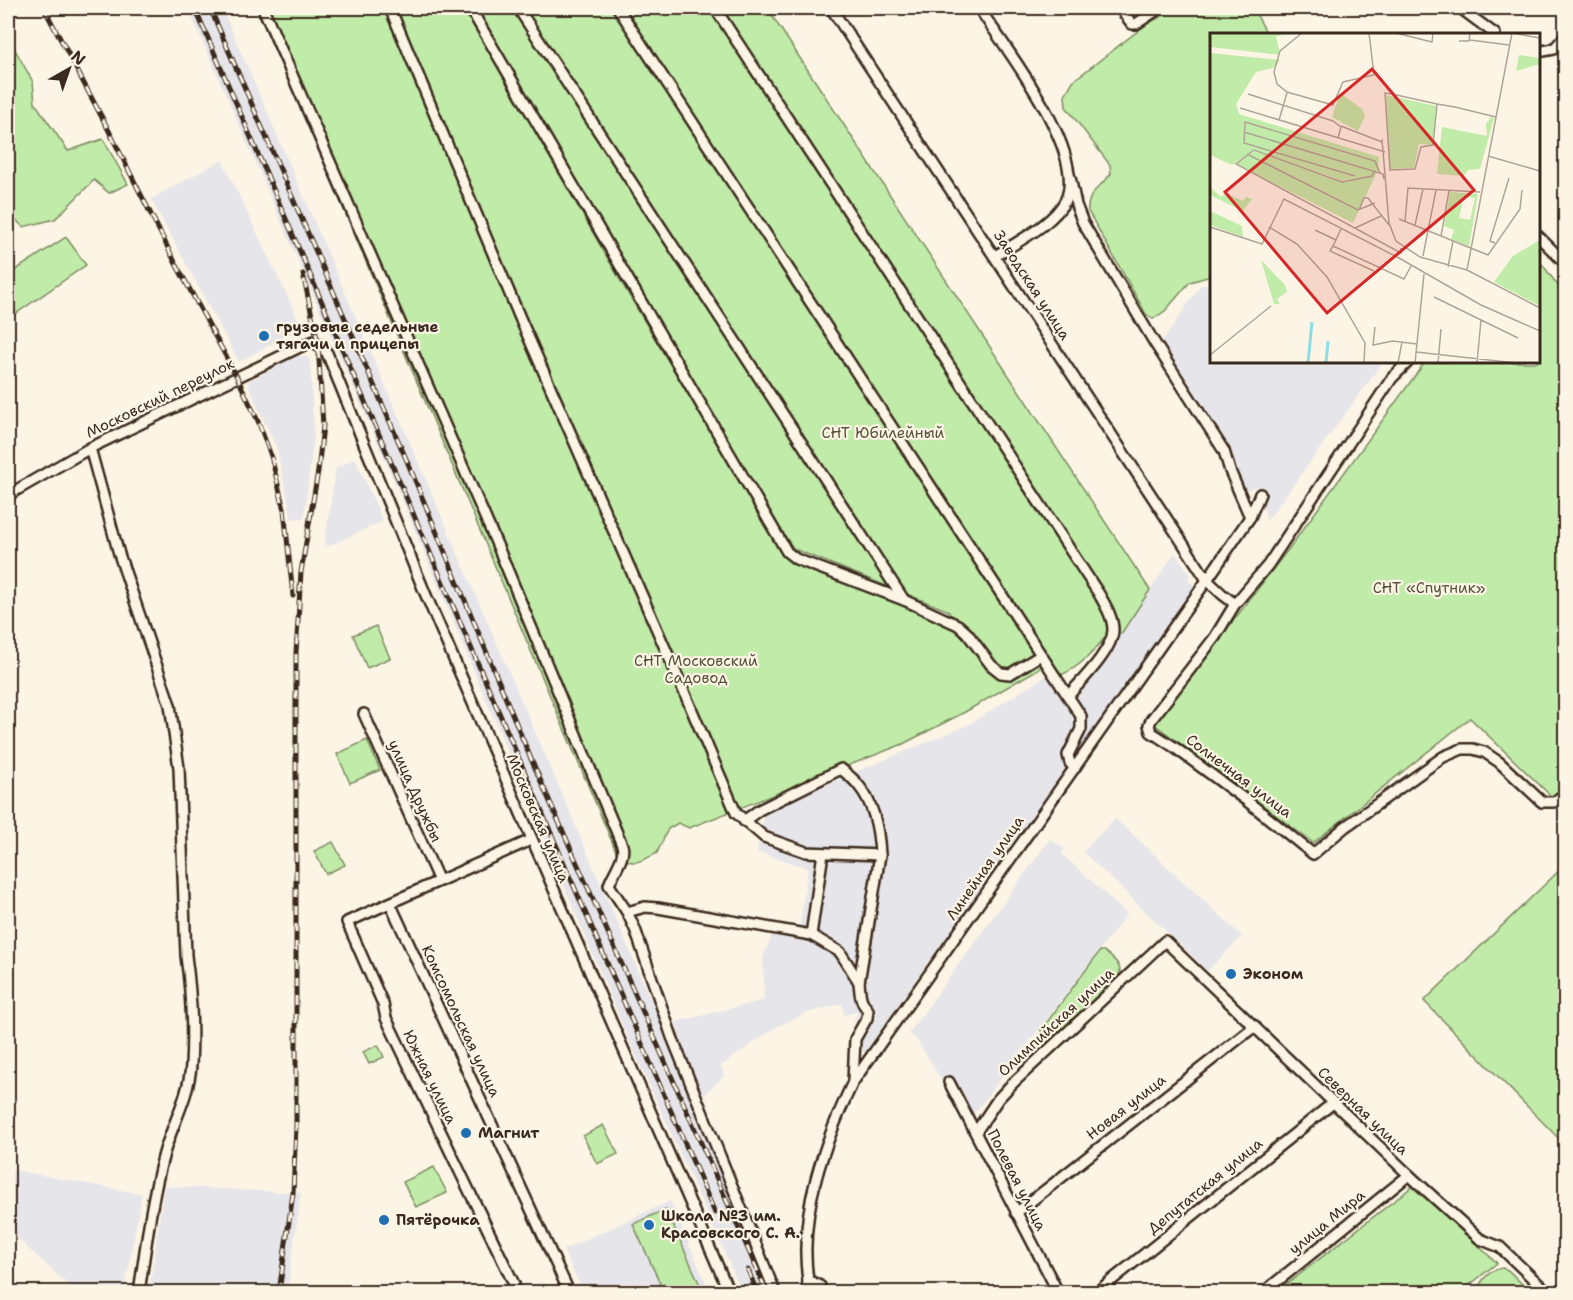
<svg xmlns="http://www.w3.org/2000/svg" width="1573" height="1300" viewBox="0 0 1573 1300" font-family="'Shantell Sans',sans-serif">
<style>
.built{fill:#e6e5e9}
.green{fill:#c0eba8;stroke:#7e8a63;stroke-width:1.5}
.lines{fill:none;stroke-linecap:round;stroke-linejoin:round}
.minor-casing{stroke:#3b2a1e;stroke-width:14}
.minor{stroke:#fcf5e5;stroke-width:9}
.rail-casing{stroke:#3b2a1e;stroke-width:5}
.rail{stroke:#fcf5e5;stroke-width:3;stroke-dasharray:9;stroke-linecap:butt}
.poi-dot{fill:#1f6fb2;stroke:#fcf5e5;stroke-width:2}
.labels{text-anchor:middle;stroke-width:4.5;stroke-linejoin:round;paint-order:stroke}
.street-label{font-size:15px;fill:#3b2a1e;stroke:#fcf5e5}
.poi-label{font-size:15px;font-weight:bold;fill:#3b2a1e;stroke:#fcf5e5;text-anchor:start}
.park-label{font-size:15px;fill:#56513a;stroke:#fcf5e5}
.inset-river{fill:none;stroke:#8cdde4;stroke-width:3}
.inset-road{fill:none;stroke:#afa495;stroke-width:1.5}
.view{fill:#d62828;fill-opacity:0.15;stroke:#d62828;stroke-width:3}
.inset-edge{fill:none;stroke:#3b2a1e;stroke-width:3}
</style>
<rect width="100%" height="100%" fill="#fcf5e5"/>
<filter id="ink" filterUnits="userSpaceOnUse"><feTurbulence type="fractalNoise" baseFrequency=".0167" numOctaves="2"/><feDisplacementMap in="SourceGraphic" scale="12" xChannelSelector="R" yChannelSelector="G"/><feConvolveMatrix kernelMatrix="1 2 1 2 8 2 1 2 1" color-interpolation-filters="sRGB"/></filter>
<g filter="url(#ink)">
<g class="built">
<polygon points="188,8 222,8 695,1102 698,1122 773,1292 742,1292 624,1029 392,476"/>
<polygon points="222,160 302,327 239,362 151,199"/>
<polygon points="1211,283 1212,362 1383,362 1267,521 1257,486 1246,490 1233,462 1159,346 1201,285"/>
<polygon points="296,356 308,357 310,362 314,434 304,518 292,519 277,450 247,382"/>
<polygon points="355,458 383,521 324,548 336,468"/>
<polygon points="1175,553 1190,574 1188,580 1195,586 1076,762 1031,817 865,1052 850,1040 857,1014 856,1012 844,1015 842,1004 807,1013 776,1027 721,1066 724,1076 703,1096 681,1041 676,1022 764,1000 763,958 775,927 799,930 808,868 757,852 765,810 968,725 1049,674 1070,708"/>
<polygon points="1115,818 1242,936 1208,971 1083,852"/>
<polygon points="1050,839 1064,848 1062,854 1127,914 973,1115 954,1080 944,1084 917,1040 908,1034"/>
<polygon points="8,1169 142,1194 124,1292 76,1292 8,1230"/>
<polygon points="164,1186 301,1193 287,1292 149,1292"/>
<polygon points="670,1201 710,1292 583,1292 563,1250"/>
</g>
<g class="green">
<path d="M256 8H464L627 292 784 555 795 565 898 603 951 628 949 611 794 549 784 535 475 8H767L1150 590 1121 634H1108C1094 651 1082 666 1061 675L1050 662 965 712 903 744 689 828 678 823 668 829 657 853C641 861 635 867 618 856L310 130Z"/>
<path d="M1177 8H1253L1267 34H1212L1211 276 1190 282 1165 311 1153 319 1146 314 1088 211C1087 193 1100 187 1111 174L1110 165 1066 107 1065 95 1073 81 1147 24Z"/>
<polygon points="8,37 33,82 35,103 68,151 103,139 128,184 109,193 94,180 55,219 23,227 8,212"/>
<polygon points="66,237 86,265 8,319 8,275"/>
<polygon points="1539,260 1565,295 1565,783 1552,797 1470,718 1313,843 1154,724 1290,547 1425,362 1538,362"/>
<polygon points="376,626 390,658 367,668 353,635"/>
<polygon points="367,740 380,770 350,783 337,754"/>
<polygon points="333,842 345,865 326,874 314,851"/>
<polygon points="1565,865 1565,1145 1424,1001"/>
<path d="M1100 951H1104C1112 958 1121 963 1120 974L1049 1043H1045L1040 1035 1041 1030Z"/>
<polygon points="378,1045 384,1057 369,1064 363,1052"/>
<polygon points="603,1125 618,1154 597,1164 583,1136"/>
<polygon points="434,1167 447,1193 416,1207 403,1182"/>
<polygon points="1413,1186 1497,1263 1461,1292 1277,1292"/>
<polygon points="666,1209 700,1285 684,1292 664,1292 633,1224"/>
<path d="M1502 1268 1508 1270 1530 1292H1478C1479 1281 1490 1270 1502 1268Z"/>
</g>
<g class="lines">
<defs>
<g id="minor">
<path d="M263 8 498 547 622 845C626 858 613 872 609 885L627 912 635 929 672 1037 775 1292"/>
<polyline points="390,8 520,318 676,673 736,813 764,837 806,852 880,855"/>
<polyline points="470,8 787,552 796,559 904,600 958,625 967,633 991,665 1001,673 1010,674 1041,655"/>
<polyline points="518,8 904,600"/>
<polyline points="618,8 1081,716 1081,729 1068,755 1070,763 1075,768"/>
<path d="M715 8 1099 594C1105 605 1113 617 1113 630 1113 650 1081 681 1068 696"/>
<polyline points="831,8 1207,580 1222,594 1235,604"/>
<path d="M979 8C1005 48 1087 151 1066 199 1055 223 1017 242 995 256"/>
<polyline points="1120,8 1132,24 1136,24 1160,8"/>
<polyline points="1460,8 1495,34"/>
<polyline points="1538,52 1554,49 1566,35"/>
<polyline points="1070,177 1076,205 1083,223 1154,342 1224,451 1230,471 1250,517"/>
<polyline points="1538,236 1566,264"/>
<polyline points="1408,362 1392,378 1268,565 1235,604 1215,637 1151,720 1149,725 1151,732 1174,747 1247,801 1313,854 1345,827 1443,757 1462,749 1473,749 1484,752 1499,762 1542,802 1554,802 1566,793"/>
<path d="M90 448 119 554 170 705 179 768 186 956C191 991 193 1029 191 1065 189 1098 171 1126 163 1157 151 1201 146 1247 139 1292"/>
<polyline points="8,495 90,448 304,345 314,341 327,353 425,593 729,1292"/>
<polyline points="364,714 439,881"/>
<path d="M744 821 759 810 841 769C847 774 854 779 859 786 874 804 879 832 880 855L859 982C860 993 860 1002 868 1010L867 1018 855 1039 853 1081"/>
<polyline points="390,903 569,1292"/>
<polyline points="627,912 645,907 658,908 811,935 840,952 859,982"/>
<polyline points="811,935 823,853"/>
<polyline points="949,1082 1058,1292"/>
<polyline points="976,1132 998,1099 1012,1084 1165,941 1409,1175 1480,1239 1500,1247 1547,1292"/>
<polyline points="1016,1213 1255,1026"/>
<polyline points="514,1284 386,1018 383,1004 347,922 531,840"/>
<polyline points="807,1292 808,1280"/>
<path d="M821 1292 820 1286 808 1280C798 1213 825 1141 853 1082L1207 580 1250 517 1260 494"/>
<polyline points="1097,1292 1333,1103"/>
<polyline points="1264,1292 1409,1175"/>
</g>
</defs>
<use href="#minor" class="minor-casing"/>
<use href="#minor" class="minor"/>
<defs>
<g id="rail">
<polyline points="44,8 107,127 175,262 237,377 258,421 271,456 284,509 293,596"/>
<polyline points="195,8 715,1213"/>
<polyline points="210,8 407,461 531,759 767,1292"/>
<polyline points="748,1270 757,1292"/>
<polyline points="279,1292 293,1193 296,1126 296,653 301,572 318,471 323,426 318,343 303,274"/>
</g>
</defs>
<use href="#rail" class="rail-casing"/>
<use href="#rail" class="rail"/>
</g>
</g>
<g class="poi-dot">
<circle cx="264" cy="336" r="6"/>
<circle cx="1231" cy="974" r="6"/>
<circle cx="466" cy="1133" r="6"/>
<circle cx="384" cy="1220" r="6"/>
<circle cx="649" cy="1225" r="6"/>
</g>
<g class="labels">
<g class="street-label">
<text transform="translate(1032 285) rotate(57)" y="5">Заводская улица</text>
<text transform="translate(160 398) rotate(-26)" y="5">Московский переулок</text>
<text transform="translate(1239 776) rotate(37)" y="5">Солнечная улица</text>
<text transform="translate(415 791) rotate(66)" y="5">улица Дружбы</text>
<text transform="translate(538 818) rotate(67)" y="5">Московская улица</text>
<text transform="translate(985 868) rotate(-55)" y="5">Линейная улица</text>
<text transform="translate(461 1021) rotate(65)" y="5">Комсомольская улица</text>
<text transform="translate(1056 1022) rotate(-43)" y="5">Олимпийская улица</text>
<text transform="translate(430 1077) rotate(64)" y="5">Южная улица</text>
<text transform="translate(1126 1107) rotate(-38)" y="5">Новая улица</text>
<text transform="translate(1363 1111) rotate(44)" y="5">Северная улица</text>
<text transform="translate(1017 1180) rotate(63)" y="5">Полевая улица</text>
<text transform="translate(1205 1186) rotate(-39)" y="5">Депутатская улица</text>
<text transform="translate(1327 1222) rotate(-39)" y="5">улица Мира</text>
</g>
<g class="poi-label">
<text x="276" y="332">грузовые седельные<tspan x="276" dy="17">тягачи и прицепы</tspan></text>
<text x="1243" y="979">Эконом</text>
<text x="478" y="1138">Магнит</text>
<text x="661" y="1221">Школа №3 им.<tspan x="661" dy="17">Красовского С. А.</tspan></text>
<text x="396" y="1225">Пятёрочка</text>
</g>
<g class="park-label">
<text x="883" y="438">СНТ Юбилейный</text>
<text x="1429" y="593">СНТ «Спутник»</text>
<text x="696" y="666">СНТ Московский<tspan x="696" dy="17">Садовод</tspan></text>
</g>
</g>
<g transform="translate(1210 33)">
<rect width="330" height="330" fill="#fcf5e5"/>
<path d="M0 0H91L66 3 70 22 0 14ZM0 20 70 27 63 35 46 39 26 71 29 81 169 124 168 137 143 190 25 131 45 118 132 149 152 142 133 148 45 117 22 132 0 122ZM309 22 330 25V31L306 38ZM130 60 152 76 155 83 148 98 122 84ZM176 62 226 73 223 112 209 111 204 135 180 136ZM281 84 284 85 270 136 258 137 254 143 227 141 232 94 277 103 276 91ZM0 154 11 164 15 160 33 168 36 164 42 166 33 178 0 162ZM240 159 268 161 259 213 241 206 244 197 234 193ZM254 163 265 165 260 187 249 185ZM0 178 32 193 33 204 0 192ZM330 207V273L284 249 303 223ZM51 227 75 252 77 259 67 266 70 271H64Z" fill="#c0eba8" fill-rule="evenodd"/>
<path class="inset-river" d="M98 330 102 289M116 330 118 308"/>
<path class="inset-road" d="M92 0 70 18 64 39 67 51 77 59 123 72 133 49 164 42 159 0M186 0 222 9 223 0M302 0 257 237 330 275M302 0 330 5M260 7 299 12M249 8H259L260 0M38 61 123 88 131 94 128 105M227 71 223 112 211 114 205 136 180 137 175 60 182 61 227 71 245 74 286 84M30 75 175 119M69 87 77 60M131 93 172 109M34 99 173 141 174 146M172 106 179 190 186 208 210 224 257 237M37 121 148 177 165 170M278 123 330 138M164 139 162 143 132 149 44 117 26 131 191 220V215M145 143 34 110 35 89 165 128 170 140M149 177 154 165H158L179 192M189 186 278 222 310 176 312 157M195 188 198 155 270 159M205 192 213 156M0 194 52 211 74 166 189 225 271 272 330 298M59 194 87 211 117 244 155 310 154 330M145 195 171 183M105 197 126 207M231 203 239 158M285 210 280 208 299 145M123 213 194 246 201 233M123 213 120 218 164 238M123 213 131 196M213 223 226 157M238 234 243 208M224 264 308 305M165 294 163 312 183 308 207 311M206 319 306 330M0 322 61 273M188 330 192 309M205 330 214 241M228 330 231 296M267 330 271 287"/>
<path class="view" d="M162 36 264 157 117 280 15 159Z"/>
<rect width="330" height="330" class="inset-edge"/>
</g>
<rect width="1573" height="1300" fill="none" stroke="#fcf5e5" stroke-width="30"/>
<rect x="15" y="15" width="1543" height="1270" fill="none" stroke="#3b2a1e" stroke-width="2" filter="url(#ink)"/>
<g transform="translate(69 69) rotate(40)" stroke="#fcf5e5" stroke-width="4.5" paint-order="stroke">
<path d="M0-4.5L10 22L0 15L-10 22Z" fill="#3b2a1e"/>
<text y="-9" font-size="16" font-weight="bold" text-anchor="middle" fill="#3b2a1e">N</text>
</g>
</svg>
